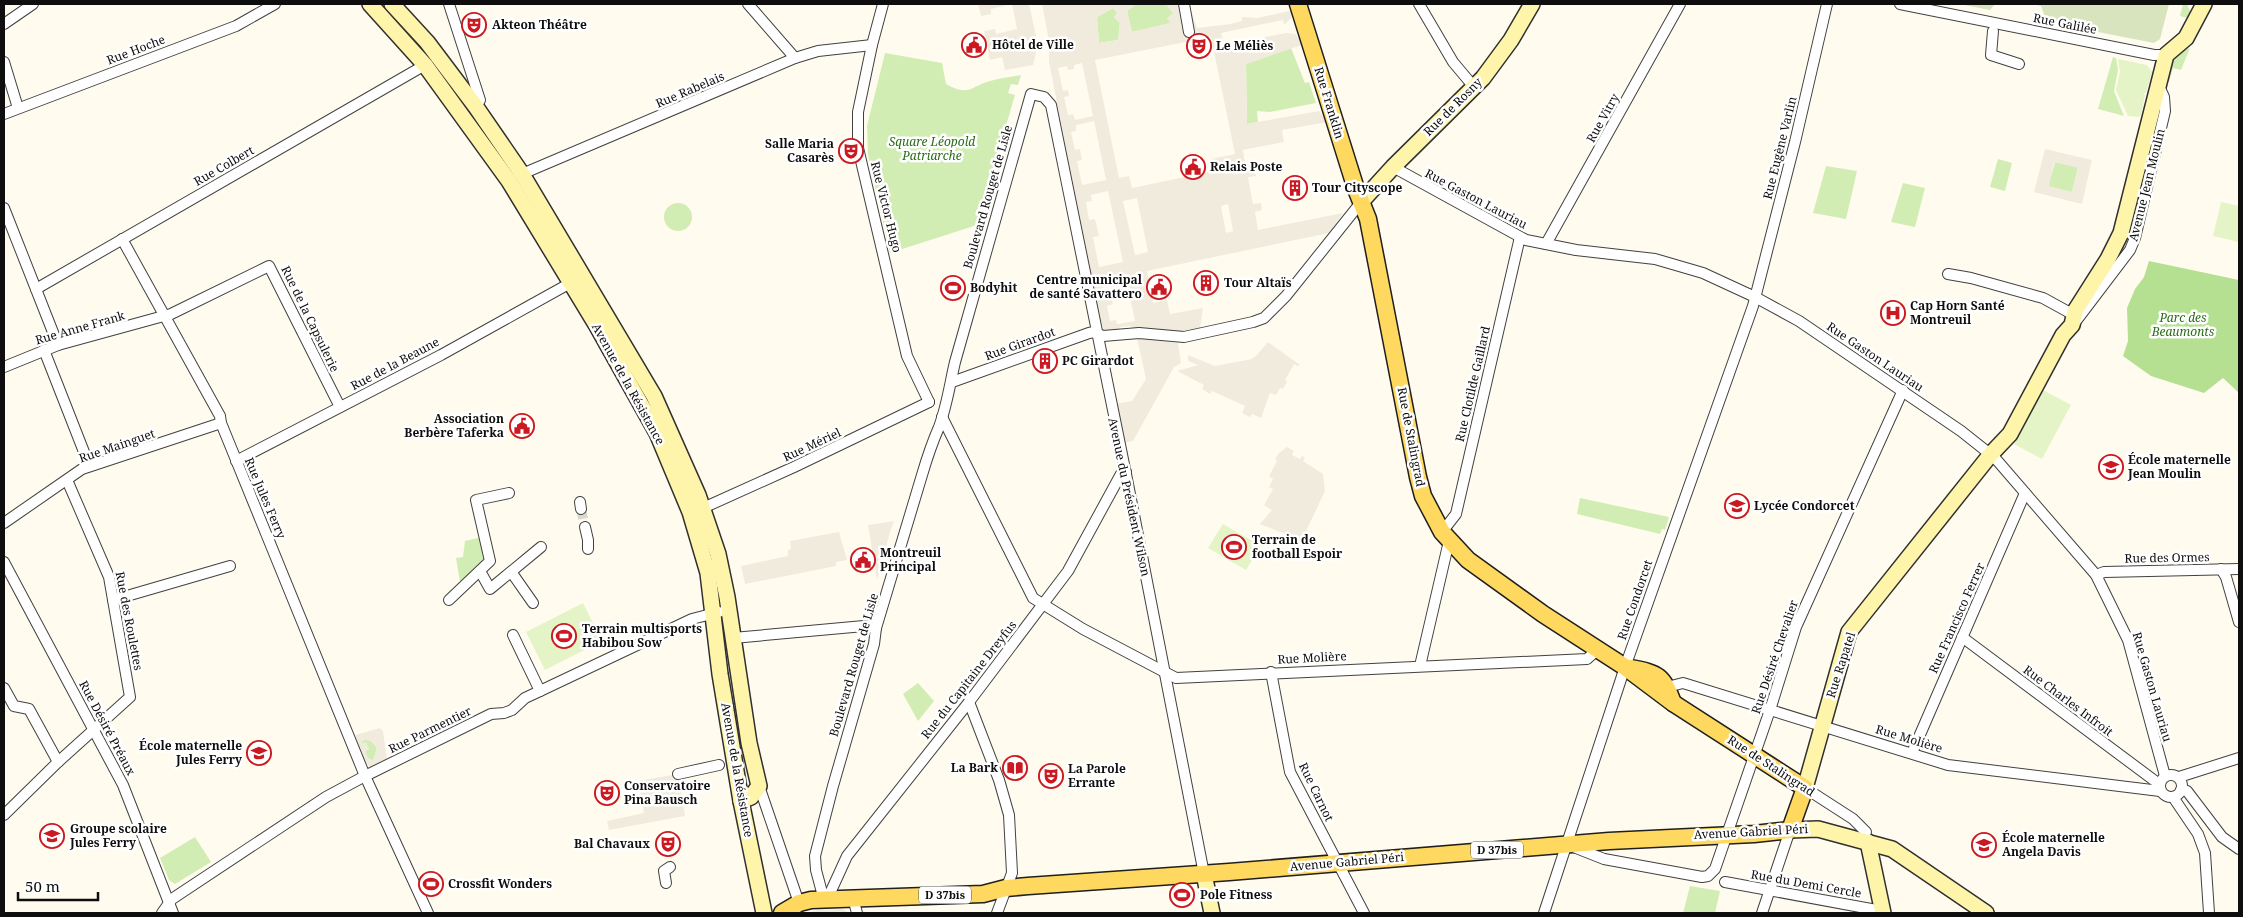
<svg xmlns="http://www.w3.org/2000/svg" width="2243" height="917" viewBox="0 0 2243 917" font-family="'Noto Serif',serif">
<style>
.green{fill:#d2edb4}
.forest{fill:#b5e092}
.cemetery{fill:#d7e4bd}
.pitch{fill:#e4f4c7}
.plaza{fill:#f0ebdc;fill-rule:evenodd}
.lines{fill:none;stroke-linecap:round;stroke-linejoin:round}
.street-tunnel{stroke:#dbd8cd;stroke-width:10;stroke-dasharray:10 5;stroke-linecap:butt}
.street-casing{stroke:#414141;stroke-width:12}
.secondary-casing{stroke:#303030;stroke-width:18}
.primary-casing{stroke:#1f1f1f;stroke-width:19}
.street{stroke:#fff;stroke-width:10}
.secondary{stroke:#fff5aa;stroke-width:15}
.primary{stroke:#ffd85f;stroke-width:16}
.labels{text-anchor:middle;stroke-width:5;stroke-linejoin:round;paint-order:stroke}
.shield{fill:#fff;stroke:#565656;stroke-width:1}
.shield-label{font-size:11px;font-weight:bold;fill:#0e0e0e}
.street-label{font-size:12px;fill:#0e0e0e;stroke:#fff}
.poi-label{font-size:12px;font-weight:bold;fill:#0e0e0e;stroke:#fff;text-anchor:start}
.park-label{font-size:12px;font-style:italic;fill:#296c18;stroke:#fff}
</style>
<rect width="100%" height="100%" fill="#fffcef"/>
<g class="green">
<polygon points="1136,4 1166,4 1174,13 1171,23 1132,32 1127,11"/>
<polygon points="2183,4 2187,4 2192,16 2190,19 2180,16"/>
<polygon points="1113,8 1118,13 1114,17 1120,23 1118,40 1099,43 1097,17"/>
<polygon points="1291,48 1305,83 1309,82 1316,103 1270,112 1257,111 1258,122 1247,124 1246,64"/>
<path d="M2190 48 2181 70 2173 68 2169 82 2164 81C2169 65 2173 53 2190 48Z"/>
<path d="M885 53 942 63 946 84C970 97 969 87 990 81 1000 78 1011 77 1021 75L1018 85 1011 84 1008 93 1015 95 977 225 890 253 868 155 867 126Z"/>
<polygon points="2113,57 2116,58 2118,70 2114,91 2124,116 2098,109"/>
<polygon points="1998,159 2012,163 2005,191 1990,187"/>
<polygon points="2055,162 2078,167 2072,192 2048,187"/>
<polygon points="1826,166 1857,171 1846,219 1813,213"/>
<polygon points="1903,183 1925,188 1915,227 1891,222"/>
<circle cx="678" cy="217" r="14"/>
<polygon points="1580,498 1669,517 1665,530 1662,529 1660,534 1577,514"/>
<polygon points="482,537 486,557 461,588 456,558 463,557 465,541"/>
<polygon points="918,683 934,701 918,721 903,694"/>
<polygon points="365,739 371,741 377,748 373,761 368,758 365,751 369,749 366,743 362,744 361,742"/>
<polygon points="195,837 211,862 175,884 169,880 160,858"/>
<polygon points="1690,886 1720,891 1715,913 1683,913"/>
</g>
<polygon class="forest" points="2149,261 2239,280 2239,393 2223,378 2204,393 2151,376 2123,356 2128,341 2127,308 2135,289 2144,277"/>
<g class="cemetery">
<polygon points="1959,4 1995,4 1990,10"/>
<polygon points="2031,4 2169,4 2160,39 2154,43 2052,23 2045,17 2041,6"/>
</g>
<g class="pitch">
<polygon points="2118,59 2147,65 2152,72 2146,93 2143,94 2145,95 2141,115 2138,117 2128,116 2116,90 2120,72"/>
<polygon points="2221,202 2239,206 2239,242 2213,236"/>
<polygon points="2043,390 2071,405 2042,459 2014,444"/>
<polygon points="1223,524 1261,546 1246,570 1208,548"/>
<polygon points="583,603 602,641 545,670 526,632"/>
</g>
<g class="plaza">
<polygon points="978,4 1029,4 1038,45 1033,65 1005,70 1002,57 990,60 984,31 995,29 996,34 1017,29 1012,4 991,9 991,14 981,16"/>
<path d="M1042 4H1136L1127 11 1132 32 1170 23 1167 18 1173 13 1166 4H1189L1197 28 1231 24 1242 21V17L1257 18 1294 10 1291 18 1284 25 1283 20 1221 33 1225 51 1236 43 1286 33 1295 34 1305 44 1246 64 1247 124 1319 111 1328 122 1282 130 1284 142 1243 150 1246 169 1254 167 1256 176 1248 177 1253 204 1261 203 1262 210 1255 212 1258 230 1343 213 1329 233 1147 271 1153 303 1167 300 1170 314 1203 308 1200 328 1181 331 1134 328 1130 326 1120 327 1118 331 1109 332 1104 330 1099 315 1049 62V41ZM1113 8 1117 13 1114 17 1120 23 1118 40 1099 43 1097 17ZM1211 37 1235 154 1211 159 1213 171 1132 188 1129 176 1119 178 1095 60ZM1082 63 1093 116 1075 120 1073 114 1068 115 1064 97 1069 96 1068 90 1063 91 1058 68 1067 66 1068 70 1074 69V65ZM1094 121 1106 180 1082 185 1077 161 1082 160 1080 149 1075 150 1071 132 1076 131V125ZM1108 191 1123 262 1099 267 1093 237 1099 236 1095 219 1089 220 1086 202 1092 201 1091 195ZM1137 198 1148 252 1135 255 1123 201ZM1228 204 1233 231 1226 233 1221 206ZM1125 273 1135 321 1117 324 1116 320 1110 321 1107 306 1113 304 1109 289 1103 290 1101 278Z"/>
<path d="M2045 149 2092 160 2082 204 2034 192ZM2054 162 2078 168 2072 192 2049 186Z"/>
<polygon points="1137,338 1178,343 1181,363 1174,367 1133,441 1124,443 1115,404 1132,401 1146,379"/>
<polygon points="1268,342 1300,365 1298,366 1294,364 1285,380 1287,382 1283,389 1280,388 1276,395 1270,393 1261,418 1252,414 1250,417 1242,413 1245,406 1212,391 1210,394 1202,389 1204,385 1177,371 1198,365 1188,361 1188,355 1215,366 1252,359 1257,355"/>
<polygon points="1287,447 1294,451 1292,455 1300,459 1302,456 1304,457 1305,458 1303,461 1323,474 1325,491 1307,529 1306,542 1260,524 1272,510 1264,505 1273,489 1269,487 1273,479 1269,476 1277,461 1275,459 1279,453"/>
<polygon points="894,521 890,532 877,580 868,525"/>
<polygon points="839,532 847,560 836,562 836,566 745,584 741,566 788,556 788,550 791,549 790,541"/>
<path d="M380 728 383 731 387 760 373 767 369 766 362 757 363 755 355 735ZM363 739 371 741 377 748 373 761 368 758 365 751 369 749 366 742 362 744Z"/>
<polygon points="678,774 685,816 609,830 607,821 644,813 638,781"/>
<polygon points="842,909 850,913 805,913 820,910"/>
</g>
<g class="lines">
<polyline class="street-tunnel" points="581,509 585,527"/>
<defs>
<g id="street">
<polyline points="449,4 480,100 476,107"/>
<polyline points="748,4 795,58"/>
<polyline points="883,4 872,45 858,112 858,148 907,356 929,402"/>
<polyline points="1184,4 1189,32"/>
<polyline points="1419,4 1453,62 1474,87"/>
<polyline points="1900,4 2154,55 2166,55"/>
<polyline points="4,24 33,4"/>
<polyline points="1993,31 1991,55 2019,64"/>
<polyline points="4,62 18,108"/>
<polyline points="4,114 236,26 275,4"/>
<polyline points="1393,167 1526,240 1576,250 1655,259 1703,273 1755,297 1799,321 1961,431 1995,458 2096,575 2128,640 2165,776"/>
<polyline points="522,174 795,58 818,51 872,45"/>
<polyline points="4,208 58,345"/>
<polyline points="122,239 220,416 221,423 365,776 428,913"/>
<polyline points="1546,244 1680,4"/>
<polyline points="1948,274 1971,278 2043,298 2074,315"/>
<polyline points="36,289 425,65"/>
<polyline points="2073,325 2130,250 2135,238 2165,111 2164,97 2159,86"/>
<polyline points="44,350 84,452"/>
<polyline points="4,367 58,345 171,314 269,266 340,407"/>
<polyline points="952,382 1089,333 1094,332 1103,336 1139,333 1184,337 1253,322 1264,318 1286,296 1362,201"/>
<polyline points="942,417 1033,598 1083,629 1176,678 1587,659 1597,650"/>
<polyline points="236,461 441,355 565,286"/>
<polyline points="580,502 581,509"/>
<polyline points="703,508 794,467 929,402"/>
<polyline points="4,523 82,469 221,423"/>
<polyline points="585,527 588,540 588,549"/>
<polyline points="1442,532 1456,514 1520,237"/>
<polyline points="4,562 123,785 173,913"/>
<polyline points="2221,569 2226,577 2239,622"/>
<polyline points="480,571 490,589 541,547"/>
<polyline points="512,573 533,603"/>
<polyline points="2096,575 2104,572 2239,569"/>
<polyline points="113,600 230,566"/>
<polyline points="449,600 490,561 476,500 509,493"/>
<polyline points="513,635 540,691"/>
<polyline points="1962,637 2159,784"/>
<polyline points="733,638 864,626 876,628"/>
<polyline points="1420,666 1449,541"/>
<polyline points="1271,672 1290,772 1364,913"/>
<polyline points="4,688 14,706 29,709 58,762"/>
<polyline points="1662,691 1667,687 1683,683 1948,765 2160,791"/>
<polyline points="969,702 999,780 1009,815 1012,873 997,913"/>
<polyline points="1912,753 2025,493"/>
<polyline points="678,774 719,765"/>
<circle cx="2171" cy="786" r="11"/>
<polyline points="2179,777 2239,758"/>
<polyline points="759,786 799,903"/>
<polyline points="1805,788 1853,819 1866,832"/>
<polyline points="2181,790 2187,791 2222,837 2239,849"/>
<polyline points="2173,797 2198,834 2205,853 2209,913"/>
<polyline points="4,815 58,762 130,697 109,577 67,480"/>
<polyline points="1571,846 1604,859 1702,877 1708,876 1715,869 1770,710 1796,627 1903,390"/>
<polyline points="1725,882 1882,911"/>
<polyline points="666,883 664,871 670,867"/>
<polyline points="853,898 857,913"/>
<path d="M824 900 816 870 815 856 833 786 874 644 876 628 922 475C927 458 932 443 939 427 947 406 950 383 955 362L1031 94 1044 97 1051 105C1077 231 1101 357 1128 484L1204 874"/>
<polyline points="824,900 831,891 847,856 969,702 1068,571 1121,474 1126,472"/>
<polyline points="162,913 172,899 184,891 326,797 365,776 491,714 504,713 512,710 525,698 540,691 692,619 719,612"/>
<polyline points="1544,913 1625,667 1753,306 1795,142 1827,4"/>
<polyline points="1762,913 1790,830"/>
</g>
<g id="secondary">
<polyline points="370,4 425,65 509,181 597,326 657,433 690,512 708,573 720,674 741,801 764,913"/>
<polyline points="392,4 427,42 476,107 522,174 654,396 698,495 718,554 727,597 749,743 759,786 751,797 741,801"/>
<polyline points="1362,201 1393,167 1483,78 1511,40 1532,4"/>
<polyline points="1805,788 1849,632 1991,454 2010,434 2063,335 2072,325 2075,311 2108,259 2121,233 2166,55 2186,38 2204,4"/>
<polyline points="1790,830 1818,829 1892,849 1986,913"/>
<polyline points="1868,842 1883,913"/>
<polyline points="1204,874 1212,913"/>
</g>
<g id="primary">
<path d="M1630 668C1659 673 1663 676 1673 703"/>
<polyline points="782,913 799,903 811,900 983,894 1006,888 1028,886 1229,872 1609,841 1754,834 1790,830 1805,788 1673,703 1625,667 1543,614 1468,560 1442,532 1423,496 1418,477 1368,219 1356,189 1298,4"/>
</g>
</defs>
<use href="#street" class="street-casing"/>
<use href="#secondary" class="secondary-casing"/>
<use href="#primary" class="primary-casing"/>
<use href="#street" class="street"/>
<use href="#secondary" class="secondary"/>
<use href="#primary" class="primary"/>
</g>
<defs>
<symbol id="theatre-ring" viewBox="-11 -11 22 22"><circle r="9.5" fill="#fff" stroke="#cb1921" stroke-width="1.5"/><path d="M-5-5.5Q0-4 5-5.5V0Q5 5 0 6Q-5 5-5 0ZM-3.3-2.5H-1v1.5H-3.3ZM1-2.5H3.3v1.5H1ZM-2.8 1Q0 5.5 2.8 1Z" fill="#cb1921"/></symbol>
<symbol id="civic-ring" viewBox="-11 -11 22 22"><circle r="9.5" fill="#fff" stroke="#cb1921" stroke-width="1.5"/><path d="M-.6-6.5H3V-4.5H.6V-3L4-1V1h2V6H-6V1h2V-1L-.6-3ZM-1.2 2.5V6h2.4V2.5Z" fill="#cb1921"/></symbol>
<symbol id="building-ring" viewBox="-11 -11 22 22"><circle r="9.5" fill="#fff" stroke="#cb1921" stroke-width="1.5"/><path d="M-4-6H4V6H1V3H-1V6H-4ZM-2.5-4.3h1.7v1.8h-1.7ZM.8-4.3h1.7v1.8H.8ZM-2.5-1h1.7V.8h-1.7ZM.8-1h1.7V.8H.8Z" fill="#cb1921"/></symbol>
<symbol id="stadium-ring" viewBox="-11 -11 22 22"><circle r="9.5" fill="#fff" stroke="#cb1921" stroke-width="1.5"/><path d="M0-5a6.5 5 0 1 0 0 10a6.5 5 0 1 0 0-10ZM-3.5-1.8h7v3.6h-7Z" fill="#cb1921"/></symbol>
<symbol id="hospital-ring" viewBox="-11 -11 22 22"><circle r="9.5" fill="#fff" stroke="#cb1921" stroke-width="1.5"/><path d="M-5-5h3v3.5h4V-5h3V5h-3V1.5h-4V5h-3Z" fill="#cb1921"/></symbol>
<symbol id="school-ring" viewBox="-11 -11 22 22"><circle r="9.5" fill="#fff" stroke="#cb1921" stroke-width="1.5"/><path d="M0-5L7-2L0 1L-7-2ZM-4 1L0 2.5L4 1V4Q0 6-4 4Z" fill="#cb1921"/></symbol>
<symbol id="library-ring" viewBox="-11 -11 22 22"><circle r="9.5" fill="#fff" stroke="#cb1921" stroke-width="1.5"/><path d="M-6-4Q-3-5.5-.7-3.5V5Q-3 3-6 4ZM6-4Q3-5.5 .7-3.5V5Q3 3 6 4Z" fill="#cb1921"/></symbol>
</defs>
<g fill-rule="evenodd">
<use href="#theatre-ring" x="460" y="11" width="28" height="28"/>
<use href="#civic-ring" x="960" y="31" width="28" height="28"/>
<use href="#theatre-ring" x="1185" y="32" width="28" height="28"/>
<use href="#theatre-ring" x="837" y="137" width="28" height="28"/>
<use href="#civic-ring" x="1179" y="153" width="28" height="28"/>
<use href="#building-ring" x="1281" y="174" width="28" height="28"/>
<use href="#building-ring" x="1192" y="269" width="28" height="28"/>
<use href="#civic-ring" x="1145" y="273" width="28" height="28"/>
<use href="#stadium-ring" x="939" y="274" width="28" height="28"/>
<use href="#hospital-ring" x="1879" y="299" width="28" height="28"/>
<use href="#building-ring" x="1031" y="347" width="28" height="28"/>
<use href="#civic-ring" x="508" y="412" width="28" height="28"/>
<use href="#school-ring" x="2097" y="453" width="28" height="28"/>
<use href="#school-ring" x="1723" y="492" width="28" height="28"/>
<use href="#stadium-ring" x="1220" y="533" width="28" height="28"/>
<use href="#civic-ring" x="849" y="546" width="28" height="28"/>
<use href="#stadium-ring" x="550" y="622" width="28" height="28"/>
<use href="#school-ring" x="245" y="739" width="28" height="28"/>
<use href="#library-ring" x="1001" y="754" width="28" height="28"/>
<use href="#theatre-ring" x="1037" y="762" width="28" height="28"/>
<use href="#theatre-ring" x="593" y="779" width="28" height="28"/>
<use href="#school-ring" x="38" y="822" width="28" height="28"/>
<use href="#theatre-ring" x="654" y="830" width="28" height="28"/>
<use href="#school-ring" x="1970" y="831" width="28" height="28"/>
<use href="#stadium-ring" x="417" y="870" width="28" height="28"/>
<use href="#stadium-ring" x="1168" y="881" width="28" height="28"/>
</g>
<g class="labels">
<g class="shield">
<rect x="1471" y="841.5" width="52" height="17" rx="4"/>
<rect x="919" y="886.5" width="52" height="17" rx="4"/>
</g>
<g class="shield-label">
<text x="1497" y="854">D 37bis</text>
<text x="945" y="899">D 37bis</text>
</g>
<g class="street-label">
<text transform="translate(2065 24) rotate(11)" y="4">Rue Galilée</text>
<text transform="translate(136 50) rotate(-21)" y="4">Rue Hoche</text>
<text transform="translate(690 90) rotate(-23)" y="4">Rue Rabelais</text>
<text transform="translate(1329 103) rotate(73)" y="4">Rue Franklin</text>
<text transform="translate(1453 107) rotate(-45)" y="4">Rue de Rosny</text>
<text transform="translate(1603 118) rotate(-61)" y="4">Rue Vitry</text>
<text transform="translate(1780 148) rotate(-76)" y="4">Rue Eugène Varlin</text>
<text transform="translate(224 166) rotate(-30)" y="4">Rue Colbert</text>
<text transform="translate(2147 185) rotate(-76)" y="4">Avenue Jean Moulin</text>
<text transform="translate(988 197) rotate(-74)" y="4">Boulevard Rouget de Lisle</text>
<text transform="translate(1476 199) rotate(28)" y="4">Rue Gaston Lauriau</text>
<text transform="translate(886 207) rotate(76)" y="4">Rue Victor Hugo</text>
<text transform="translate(310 319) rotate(64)" y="4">Rue de la Capsulerie</text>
<text transform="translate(80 328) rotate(-16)" y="4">Rue Anne Frank</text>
<text transform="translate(1020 344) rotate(-20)" y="4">Rue Girardot</text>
<text transform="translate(1875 357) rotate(34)" y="4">Rue Gaston Lauriau</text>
<text transform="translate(395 364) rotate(-28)" y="4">Rue de la Beaune</text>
<text transform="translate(628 384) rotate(61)" y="4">Avenue de la Résistance</text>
<text transform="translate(1473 384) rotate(-77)" y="4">Rue Clotilde Gaillard</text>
<text transform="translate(1411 437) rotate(79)" y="4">Rue de Stalingrad</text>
<text transform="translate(812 445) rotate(-25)" y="4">Rue Mériel</text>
<text transform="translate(117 446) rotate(-19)" y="4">Rue Mainguet</text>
<text transform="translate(1129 497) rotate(78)" y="4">Avenue du Président Wilson</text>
<text transform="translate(265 498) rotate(67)" y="4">Rue Jules Ferry</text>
<text transform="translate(2167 558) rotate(-1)" y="4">Rue des Ormes</text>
<text transform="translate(1635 600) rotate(-71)" y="4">Rue Condorcet</text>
<text transform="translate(1957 618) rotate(-66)" y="4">Rue Francisco Ferrer</text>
<text transform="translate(129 621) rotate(79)" y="4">Rue des Roulettes</text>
<text transform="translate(1775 657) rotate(-71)" y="4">Rue Désiré Chevalier</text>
<text transform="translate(1312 658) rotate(-3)" y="4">Rue Molière</text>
<text transform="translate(854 665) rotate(-74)" y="4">Boulevard Rouget de Lisle</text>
<text transform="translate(1841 665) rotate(-72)" y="4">Rue Rapatel</text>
<text transform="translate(969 680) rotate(-52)" y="4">Rue du Capitaine Dreyfus</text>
<text transform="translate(2152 687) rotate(74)" y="4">Rue Gaston Lauriau</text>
<text transform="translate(2068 701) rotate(37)" y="4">Rue Charles Infroit</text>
<text transform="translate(107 728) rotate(62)" y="4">Rue Désiré Préaux</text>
<text transform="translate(430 730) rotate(-26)" y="4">Rue Parmentier</text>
<text transform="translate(1909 739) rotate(17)" y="4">Rue Molière</text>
<text transform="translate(1771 766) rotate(33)" y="4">Rue de Stalingrad</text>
<text transform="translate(737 770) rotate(80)" y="4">Avenue de la Résistance</text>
<text transform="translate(1316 792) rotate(64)" y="4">Rue Carnot</text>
<text transform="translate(1751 832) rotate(-3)" y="4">Avenue Gabriel Péri</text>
<text transform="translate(1347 862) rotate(-5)" y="4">Avenue Gabriel Péri</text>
<text transform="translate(1806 884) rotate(10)" y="4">Rue du Demi Cercle</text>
</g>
<g class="poi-label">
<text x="492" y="29">Akteon Théâtre</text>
<text x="992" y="49">Hôtel de Ville</text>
<text x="1216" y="50">Le Méliès</text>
<text x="834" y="148" text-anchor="end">Salle Maria<tspan x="834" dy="14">Casarès</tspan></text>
<text x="1210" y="171">Relais Poste</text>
<text x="1312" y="192">Tour Cityscope</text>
<text x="1142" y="284" text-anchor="end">Centre municipal<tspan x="1142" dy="14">de santé Savattero</tspan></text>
<text x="1224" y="287">Tour Altaïs</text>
<text x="970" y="292">Bodyhit</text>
<text x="1910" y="310">Cap Horn Santé<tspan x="1910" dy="14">Montreuil</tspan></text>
<text x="1062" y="365">PC Girardot</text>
<text x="504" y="423" text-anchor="end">Association<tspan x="504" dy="14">Berbère Taferka</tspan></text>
<text x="2128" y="464">École maternelle<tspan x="2128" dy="14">Jean Moulin</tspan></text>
<text x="1754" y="510">Lycée Condorcet</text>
<text x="1252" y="544">Terrain de<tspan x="1252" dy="14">football Espoir</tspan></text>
<text x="880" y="557">Montreuil<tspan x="880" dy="14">Principal</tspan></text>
<text x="582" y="633">Terrain multisports<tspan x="582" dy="14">Habibou Sow</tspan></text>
<text x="242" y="750" text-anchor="end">École maternelle<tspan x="242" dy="14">Jules Ferry</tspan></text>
<text x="998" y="772" text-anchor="end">La Bark</text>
<text x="1068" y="773">La Parole<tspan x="1068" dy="14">Errante</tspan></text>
<text x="624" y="790">Conservatoire<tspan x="624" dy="14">Pina Bausch</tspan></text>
<text x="70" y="833">Groupe scolaire<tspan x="70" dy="14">Jules Ferry</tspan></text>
<text x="2002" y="842">École maternelle<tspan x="2002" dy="14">Angela Davis</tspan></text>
<text x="650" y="848" text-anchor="end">Bal Chavaux</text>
<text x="448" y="888">Crossfit Wonders</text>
<text x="1200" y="899">Pole Fitness</text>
</g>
<g class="park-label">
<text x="932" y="146">Square Léopold<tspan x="932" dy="14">Patriarche</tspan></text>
<text x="2183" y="322">Parc des<tspan x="2183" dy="14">Beaumonts</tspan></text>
</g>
</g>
<rect width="2243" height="917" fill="none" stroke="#0e0e0e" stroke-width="10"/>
<path d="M18 892v8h80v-8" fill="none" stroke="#0e0e0e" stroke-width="2.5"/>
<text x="25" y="892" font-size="15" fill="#0e0e0e" stroke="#ffffff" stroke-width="4" paint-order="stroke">50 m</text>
</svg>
